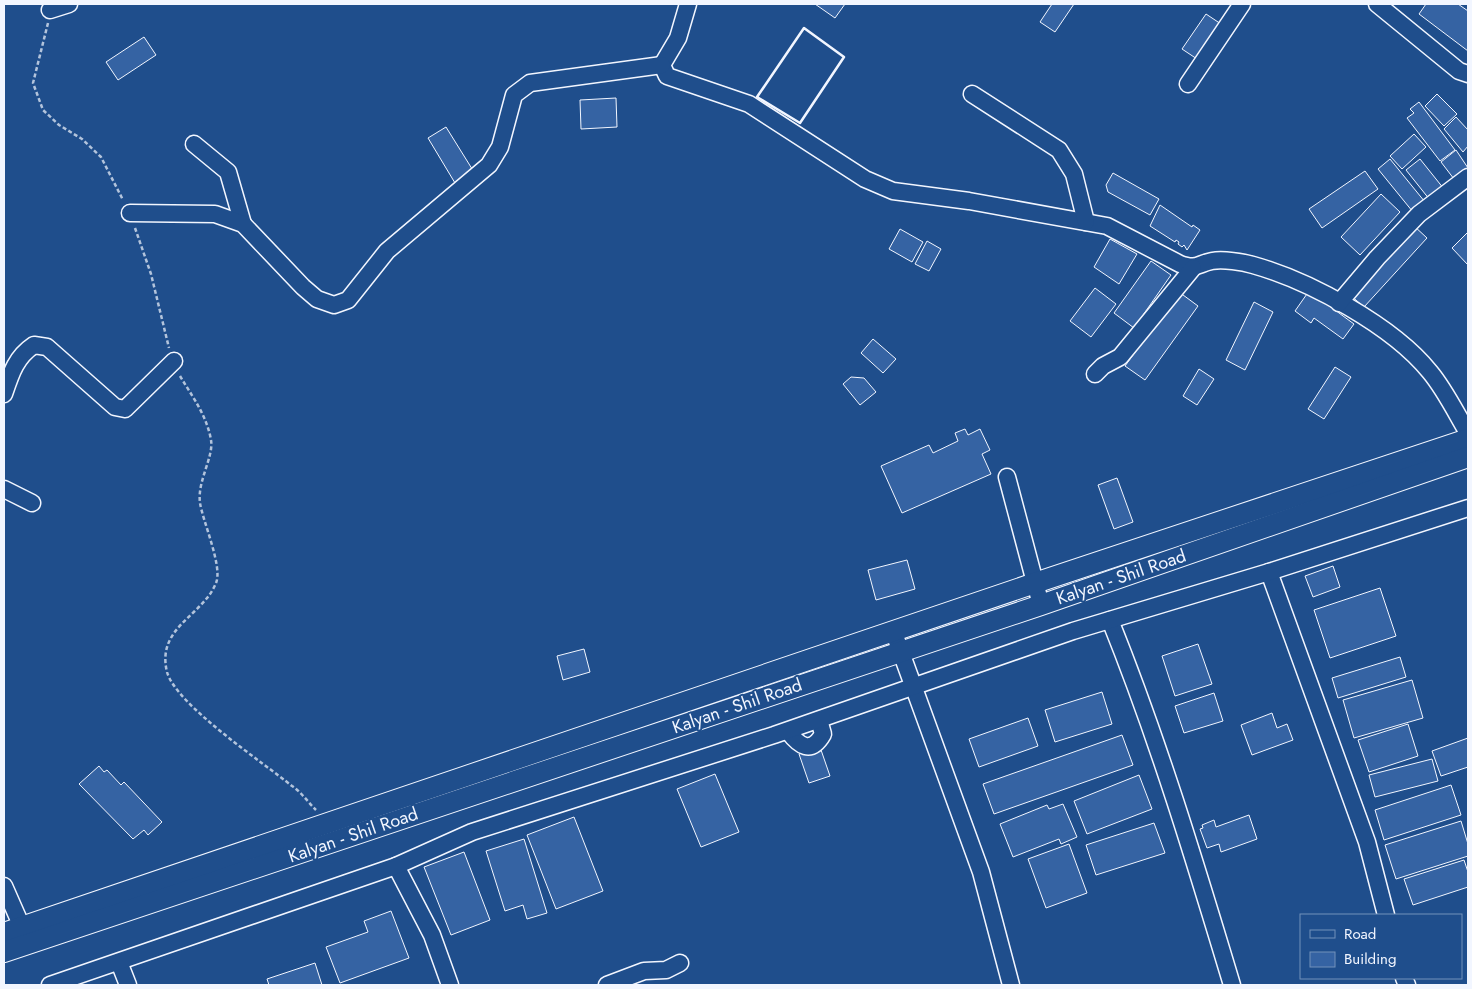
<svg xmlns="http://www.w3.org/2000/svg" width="1472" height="989" viewBox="0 0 1472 989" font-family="Jost,sans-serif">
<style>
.building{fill:#3563a3;stroke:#f2f6ff}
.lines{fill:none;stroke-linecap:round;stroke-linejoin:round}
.minor-casing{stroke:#f2f6ff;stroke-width:19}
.major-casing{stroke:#f2f6ff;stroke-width:22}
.path{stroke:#b3c4dc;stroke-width:2.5;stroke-dasharray:4 2.5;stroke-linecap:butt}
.minor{stroke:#1f4e8c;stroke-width:16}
.major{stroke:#1f4e8c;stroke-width:20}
.wall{stroke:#f2f6ff;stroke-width:2.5}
.labels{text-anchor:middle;stroke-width:4;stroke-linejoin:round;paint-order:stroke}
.street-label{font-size:18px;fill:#f2f6ff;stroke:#1f4e8c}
</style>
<rect width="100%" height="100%" fill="#1f4e8c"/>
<g class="building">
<polygon points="815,4 845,4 835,18"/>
<polygon points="1052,4 1074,4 1055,32 1040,22"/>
<polygon points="1426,4 1458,4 1468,11 1468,51 1419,14"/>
<polygon points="1206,14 1221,24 1197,59 1182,49"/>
<polygon points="144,37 156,55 118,80 106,62"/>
<polygon points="1437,94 1457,114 1444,126 1425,106"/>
<polygon points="616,98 617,127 581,129 580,100"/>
<polygon points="1419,102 1455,150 1440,161 1407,118 1414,113 1410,109"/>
<polygon points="1456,117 1468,130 1468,146 1463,152 1444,129"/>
<polygon points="446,127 474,172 455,183 428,138"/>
<polygon points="1414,134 1426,147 1402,169 1390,156"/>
<polygon points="1456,150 1468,168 1454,179 1441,162"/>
<polygon points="1390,159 1425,202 1413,212 1378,169"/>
<polygon points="1420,159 1444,189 1430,200 1406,170"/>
<polygon points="1365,171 1378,189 1322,228 1309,209"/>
<polygon points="1113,173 1159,199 1150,215 1108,192 1106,185"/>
<polygon points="1381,194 1400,212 1360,255 1341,237"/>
<polygon points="1160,205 1192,227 1193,225 1200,230 1187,250 1184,245 1182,247 1178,244 1179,242 1176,240 1175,242 1150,226"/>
<polygon points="1413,225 1427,238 1364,307 1349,294"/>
<polygon points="900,229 923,242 912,262 889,249"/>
<polygon points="1468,232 1468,265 1452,248"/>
<polygon points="1110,239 1137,254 1119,284 1094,267"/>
<polygon points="927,241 941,249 929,271 915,264"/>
<polygon points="1151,261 1171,275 1134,328 1114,313"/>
<polygon points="1095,288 1116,304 1091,337 1070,321"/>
<polygon points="1309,291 1354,324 1343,339 1314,318 1311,323 1295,311"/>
<polygon points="1179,292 1198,306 1145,380 1125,366"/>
<polygon points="1254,302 1273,312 1245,370 1226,360"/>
<polygon points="873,339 896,359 883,373 861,353"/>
<polygon points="1335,367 1351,377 1324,419 1308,409"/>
<polygon points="1199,369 1214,379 1197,405 1183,396"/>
<polygon points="851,377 864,378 876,392 860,405 843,384"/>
<polygon points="965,429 968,435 980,429 990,450 982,454 991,474 902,513 881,466 929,445 933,453 958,441 955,433"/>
<polygon points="1117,478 1133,522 1114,529 1098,485"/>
<polygon points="907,560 915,589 876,600 868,570"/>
<polygon points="1333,566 1340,587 1313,597 1305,576"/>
<polygon points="1380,588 1396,636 1330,658 1314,610"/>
<polygon points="1198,644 1212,684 1175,696 1162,656"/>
<polygon points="584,649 590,672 563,680 557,656"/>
<polygon points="1400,657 1406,677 1338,698 1332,678"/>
<polygon points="1412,680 1423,718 1354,738 1343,700"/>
<polygon points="1102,692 1112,724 1055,742 1045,710"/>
<polygon points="1214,693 1223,721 1184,733 1175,706"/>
<polygon points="1272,713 1277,728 1287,724 1293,740 1252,755 1241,725"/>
<polygon points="1028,718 1038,746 979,767 969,739"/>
<polygon points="1408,724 1418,756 1369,772 1358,740"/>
<polygon points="1122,735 1133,765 994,814 983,784"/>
<polygon points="1468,738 1468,767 1441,776 1432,751"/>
<polygon points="820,747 830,776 809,783 799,754"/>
<polygon points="1432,759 1438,781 1375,797 1369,775"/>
<polygon points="99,766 104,772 107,770 121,785 124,782 162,822 148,835 144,830 133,839 79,784"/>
<polygon points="715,774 739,832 701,847 677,789"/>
<polygon points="1139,775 1152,809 1087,834 1074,801"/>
<polygon points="1451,785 1461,815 1384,840 1375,810"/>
<polygon points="1063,804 1077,837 1061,844 1059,839 1013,857 1000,824 1047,805 1049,809"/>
<polygon points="1249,815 1257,839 1221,852 1219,844 1207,848 1200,829 1203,828 1202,825 1214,820 1216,827"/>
<polygon points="574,817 603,891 556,909 527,835"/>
<polygon points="1461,821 1468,844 1468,856 1396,879 1385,845"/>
<polygon points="1154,823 1165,853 1096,875 1086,845"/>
<polygon points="524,839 547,913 527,919 523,905 505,911 486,851"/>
<polygon points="1069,844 1087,893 1046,908 1028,859"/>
<polygon points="464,852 490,920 451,935 424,867"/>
<polygon points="1464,860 1468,872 1468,887 1413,905 1404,879"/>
<polygon points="391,911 409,958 340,983 326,947 368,932 364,921"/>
<polygon points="315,963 322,985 269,985 267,979"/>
</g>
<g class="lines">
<defs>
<g id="minor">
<path d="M688 4 678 38 662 65 667 76 749 104 865 179 893 191 969 201 1107 226 1180 264C1197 270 1197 264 1212 261 1223 259 1243 262 1253 265 1310 281 1393 326 1430 372 1445 390 1456 413 1468 433"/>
<polyline points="1377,4 1459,71 1468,74"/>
<polyline points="50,10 69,4"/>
<polyline points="1188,84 1242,4"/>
<polyline points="972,94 1059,150 1074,174 1086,222"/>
<polyline points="194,144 228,172 243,224"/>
<polyline points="130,213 215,214 243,224 303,287 317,299 334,305 348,300 387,251 489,165 500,147 514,95 530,83 662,65"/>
<polyline points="1339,303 1377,258 1419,214 1468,177"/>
<polyline points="1095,374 1103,366 1120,357 1193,268"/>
<path d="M4 394C11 373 16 357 34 345L47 347 115 407 125 409 174 361"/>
<polyline points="1007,477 1041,605"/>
<polyline points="4,489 32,503"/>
<polyline points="1269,572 1367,842 1386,915"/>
<path d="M1110 620C1158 739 1195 862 1232 985"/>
<polyline points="894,633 981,872 1011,985"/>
<path d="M788 731C799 746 811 755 823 734L819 720"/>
<polyline points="396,866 432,935 450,985"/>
<polyline points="4,886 22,927"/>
<polyline points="119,962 128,985"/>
<polyline points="1404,978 1407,985"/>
<polyline points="50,985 396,866 472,832 774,735 1073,631 1269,572 1468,508"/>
<polyline points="607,985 644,971 666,970 680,963"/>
</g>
<g id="major">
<polyline points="4,933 1035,583 1468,439"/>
<polyline points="4,952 1041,605 1468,457"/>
</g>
</defs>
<use href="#minor" class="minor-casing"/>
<use href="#major" class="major-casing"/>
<g class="path">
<polyline points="48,23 33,83 43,110 59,125 82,139 101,157 123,200"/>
<polyline points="135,228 151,274 169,348"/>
<path d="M180 376C192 396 207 416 211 440 214 457 197 481 200 503 203 522 223 567 216 583 203 616 156 627 167 672 176 705 264 763 292 786 301 792 308 802 316 810"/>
</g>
<use href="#minor" class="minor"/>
<use href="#major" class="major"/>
<polygon class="wall" points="804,28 844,57 800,123 757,97"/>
</g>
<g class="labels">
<g class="street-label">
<text transform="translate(1121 577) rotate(-19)" y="6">Kalyan - Shil Road</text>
<text transform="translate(737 706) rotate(-19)" y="6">Kalyan - Shil Road</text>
<text transform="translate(353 835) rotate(-19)" y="6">Kalyan - Shil Road</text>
</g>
</g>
<rect width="1472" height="989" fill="none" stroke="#f2f6ff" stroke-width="10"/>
<rect x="1300" y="914" width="162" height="65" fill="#1f4e8c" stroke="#7391ba"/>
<rect x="1310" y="930" width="25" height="8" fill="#1f4e8c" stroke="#7391ba"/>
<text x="1344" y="939" font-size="15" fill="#f2f6ff">Road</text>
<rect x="1310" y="952" width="25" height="15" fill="#3563a3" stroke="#7391ba"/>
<text x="1344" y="964" font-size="15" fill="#f2f6ff">Building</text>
</svg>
